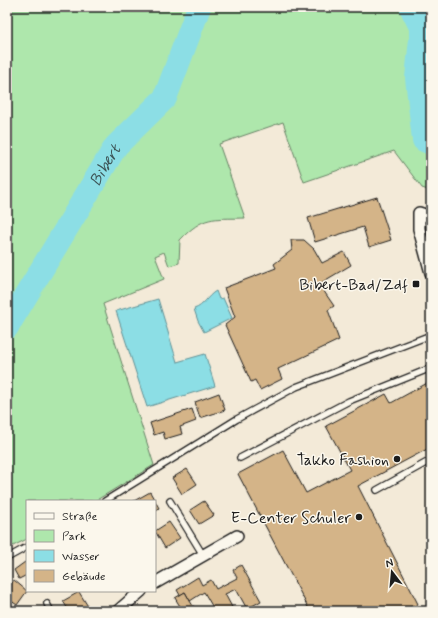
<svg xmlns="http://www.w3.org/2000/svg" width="438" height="618" viewBox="0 0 438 618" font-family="Mynerve,sans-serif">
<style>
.green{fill:#aee7ac;stroke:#658264}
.water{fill:#8cdee5;stroke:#5f9095}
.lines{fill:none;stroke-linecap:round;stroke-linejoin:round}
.river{stroke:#8cdee5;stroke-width:24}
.building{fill:#d4b488;stroke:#1c1c1c}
.service-casing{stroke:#1c1c1c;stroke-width:8}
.minor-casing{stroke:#1c1c1c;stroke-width:14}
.service{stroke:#fbf7ec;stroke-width:5.5}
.minor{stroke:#fbf7ec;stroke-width:11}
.poi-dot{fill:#1c1c1c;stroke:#fbf7ec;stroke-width:1.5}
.labels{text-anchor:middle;stroke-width:3;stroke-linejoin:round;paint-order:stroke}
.poi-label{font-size:16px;fill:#1c1c1c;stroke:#fbf7ec;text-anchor:end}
.water-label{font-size:17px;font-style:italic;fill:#3e5658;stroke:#fbf7ec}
</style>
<rect width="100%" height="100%" fill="#f3ead8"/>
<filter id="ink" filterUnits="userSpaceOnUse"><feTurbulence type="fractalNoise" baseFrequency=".025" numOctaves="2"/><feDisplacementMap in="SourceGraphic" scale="8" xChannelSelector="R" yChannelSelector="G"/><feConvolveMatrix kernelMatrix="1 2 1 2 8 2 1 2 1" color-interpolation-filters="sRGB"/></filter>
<g filter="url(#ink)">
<path class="green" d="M7 7H431V191L422 188 394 151 304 182 283 122 219 144 245 218C212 219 204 215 180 240L179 263 169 266 164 252 155 256 164 279 103 304 154 465 95 501H27V539L7 549Z"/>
<g class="water">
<path d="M216 291 219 299 223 298 232 318 204 332 198 321 194 309C204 306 207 296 216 291Z"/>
<polygon points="158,299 177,362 205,354 215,386 147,407 116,311"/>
</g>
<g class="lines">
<g class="river">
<polyline points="411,7 422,29 417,78 424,140 431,143"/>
<path id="s1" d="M7 327 116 146 165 98 199 7"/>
</g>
</g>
<g class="building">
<polygon points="377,197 391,240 369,247 363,227 315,242 308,218"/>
<polygon points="291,240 304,240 314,249 322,263 344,252 351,265 319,284 334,306 328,310 339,340 278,369 282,379 260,390 255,380 251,382 225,325 235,317 224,288 276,268 274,264 292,250"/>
<polygon points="431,381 431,447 358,486 418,604 404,611 310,611 238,474 283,450 306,493 350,470 326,426 386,394 391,403"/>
<polygon points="219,393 225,410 200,418 195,402"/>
<polygon points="192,409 196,421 180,427 182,434 165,439 163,432 154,435 150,423"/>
<polygon points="187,469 197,484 182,494 172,478"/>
<polygon points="150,492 159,508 155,511 155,501 134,501"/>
<polygon points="204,501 214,515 199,524 190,510"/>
<polygon points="169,522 180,538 165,548 155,531"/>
<polygon points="25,562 27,566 27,575 19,579 14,570"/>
<polygon points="241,565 261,601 247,609 236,589 225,594 234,611 215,611 204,592 190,601 185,592 180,595 177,590 198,577 202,585 211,580 216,589 237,578 233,570"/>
<polygon points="14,580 27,591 17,605 7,598 7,589"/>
<polygon points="79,592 89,608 84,611 69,611 63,601"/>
<polygon points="185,592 190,601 196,611 175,611 181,608 175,598"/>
</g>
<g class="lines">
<defs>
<g id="service">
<polyline points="240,458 349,401 431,368"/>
<polyline points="377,490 431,460"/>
<polyline points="105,501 237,419 296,387 431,335"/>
<polyline points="170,501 203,555"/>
<polyline points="7,558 27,547"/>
<polyline points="47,604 51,611"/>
</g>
<g id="minor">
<polyline points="431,217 419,213 419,229 431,273"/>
<polyline points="155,583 237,536"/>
<polyline points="118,611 141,591"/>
</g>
</defs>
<use href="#service" class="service-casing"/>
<use href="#minor" class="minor-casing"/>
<use href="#service" class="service"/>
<use href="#minor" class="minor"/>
</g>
</g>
<g class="poi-dot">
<rect x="412" y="280" width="8" height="8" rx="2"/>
<circle cx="397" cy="459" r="4"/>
<circle cx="359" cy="517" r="4"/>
</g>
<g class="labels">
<g class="poi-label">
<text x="408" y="290">Bibert-Bad/Zdf</text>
<text x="389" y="465">Takko Fashion</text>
<text x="351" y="523">E-Center Schuler</text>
</g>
<g class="water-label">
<text dy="6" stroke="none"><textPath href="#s1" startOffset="189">Bibert</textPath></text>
</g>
</g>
<rect width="438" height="618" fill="none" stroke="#fbf7ec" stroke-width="24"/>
<rect x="12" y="12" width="414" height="594" fill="none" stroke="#1c1c1c" stroke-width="1.5" filter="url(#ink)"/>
<rect x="26" y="500" width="130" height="92" fill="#fbf7ec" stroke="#a29f99"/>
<rect x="34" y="513" width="20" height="6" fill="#fbf7ec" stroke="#a29f99"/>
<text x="62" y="520" font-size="12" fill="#1c1c1c">Straße</text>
<rect x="34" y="530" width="20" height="12" fill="#aee7ac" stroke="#a29f99"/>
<text x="62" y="540" font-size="12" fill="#1c1c1c">Park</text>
<rect x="34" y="550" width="20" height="12" fill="#8cdee5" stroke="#a29f99"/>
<text x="62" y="560" font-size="12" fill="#1c1c1c">Wasser</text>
<rect x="34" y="570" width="20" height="12" fill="#d4b488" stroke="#a29f99"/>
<text x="62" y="580" font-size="12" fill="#1c1c1c">Gebäude</text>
<g transform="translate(392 572) rotate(344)" stroke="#fbf7ec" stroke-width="3" paint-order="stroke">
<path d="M0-3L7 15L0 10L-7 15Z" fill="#1c1c1c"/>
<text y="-6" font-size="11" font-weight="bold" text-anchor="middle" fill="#1c1c1c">N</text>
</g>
</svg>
